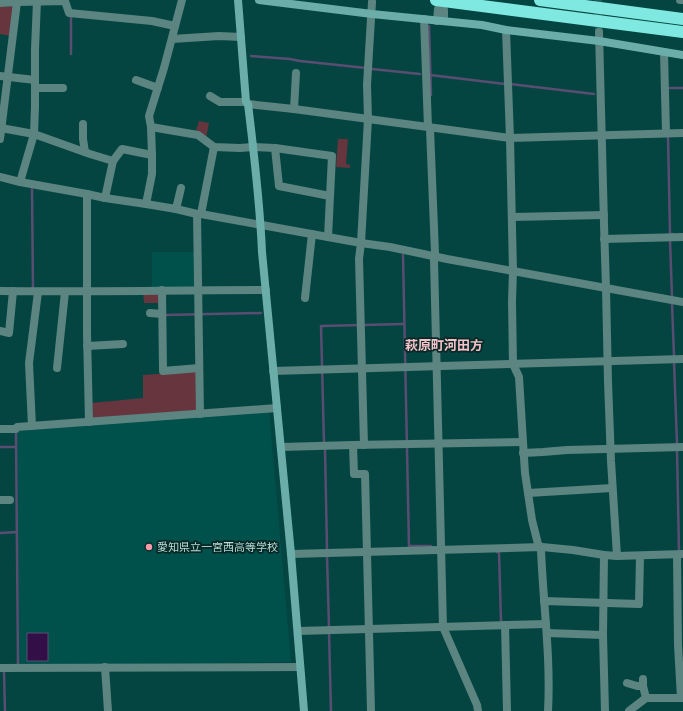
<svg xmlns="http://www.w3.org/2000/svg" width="683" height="711" viewBox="0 0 683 711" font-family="'Open Sans','Noto Sans JP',sans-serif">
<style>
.built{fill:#00504c}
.green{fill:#66353e}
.water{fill:#321047;stroke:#5a4d72}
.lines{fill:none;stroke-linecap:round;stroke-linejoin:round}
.stream{stroke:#5a4d72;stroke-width:2.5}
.street-tunnel{stroke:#1f5c58;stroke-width:8;stroke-dasharray:8 4;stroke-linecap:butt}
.street{stroke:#5c8481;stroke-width:8}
.secondary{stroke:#6bada8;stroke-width:8}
.highway{stroke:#7ee8e1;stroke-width:12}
.poi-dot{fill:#f39aa8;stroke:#082826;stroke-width:1.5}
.labels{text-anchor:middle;stroke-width:3.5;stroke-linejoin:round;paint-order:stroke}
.poi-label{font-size:11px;fill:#b8dbd7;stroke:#082826;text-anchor:start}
.quarter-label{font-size:13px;font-weight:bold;fill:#f6c2c9;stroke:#082826}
</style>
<rect width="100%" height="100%" fill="#044542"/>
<g class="built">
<polygon points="152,252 195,252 197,288 152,288"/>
<polygon points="269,411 291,662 19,665 17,431"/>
</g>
<g class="green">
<polygon points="13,6 10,36 0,34 0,7"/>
<polygon points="199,121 209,123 206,138 196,131"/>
<polygon points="338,139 348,139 346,164 350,165 350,168 336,167"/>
<polygon points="143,291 161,291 161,303 144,303"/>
<polygon points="197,371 196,411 93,418 92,403 143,398 143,375"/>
</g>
<rect class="water" x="27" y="633" width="21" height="28"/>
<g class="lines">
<g class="stream">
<polyline points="71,16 71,54"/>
<polyline points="429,26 431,95"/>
<polyline points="251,56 290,59 300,61 366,68"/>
<polyline points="372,69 420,74"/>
<polyline points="430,75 505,84 505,82"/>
<polyline points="510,84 594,94"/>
<polyline points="667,88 683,88"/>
<polyline points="668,136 670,234 673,234"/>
<polyline points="670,240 672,296"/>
<polyline points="403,255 409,546 431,546"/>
<polyline points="31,289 33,289 32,189"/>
<polyline points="672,303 674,356"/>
<polyline points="165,317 165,315 261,313"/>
<polyline points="674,362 677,444"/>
<polyline points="16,434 18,665 16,665"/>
<polyline points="324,443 321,326 404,324"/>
<polyline points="0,447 16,447"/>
<polyline points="325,449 327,549"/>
<polyline points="677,450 679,552"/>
<polyline points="0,533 17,532"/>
<polyline points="497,552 499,552 501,621"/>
<polyline points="327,556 329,627"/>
<polyline points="329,632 331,711"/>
<polyline points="4,672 5,711"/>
</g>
<polyline class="street-tunnel" points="598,0 599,32"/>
<g class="street">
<polyline points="680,0 683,0"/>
<polyline points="0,3 17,2"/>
<polyline points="424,19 428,127 430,129 435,253 434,260 443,627 477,705 478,711"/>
<polyline points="437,21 438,9"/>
<polyline points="444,21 444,10"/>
<path d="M506 30 510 138 513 271 512 301 513 364 519 377 523 442 525 473 532 520 539 548 541 549C543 603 551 657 548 711"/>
<polyline points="599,32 604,224 606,288 608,382 611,461 617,556"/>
<polyline points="172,39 219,36 241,37"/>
<polyline points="664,52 666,133"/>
<polyline points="0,76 35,80"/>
<polyline points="136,80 158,88"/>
<polyline points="35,88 63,88"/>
<polyline points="210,96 220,102 246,102"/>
<polyline points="248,104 294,109 510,138 683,133"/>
<polyline points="294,109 296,73"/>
<polyline points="83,124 83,139 85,152"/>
<polyline points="151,127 198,135 214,147 240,148 253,147 275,148 332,156 328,237"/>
<polyline points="1,128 34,134 90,154 113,161 122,149 152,155"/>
<polyline points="0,139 17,2 65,1 69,13 152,21 175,26"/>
<polyline points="275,148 279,186 330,196"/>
<polyline points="0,177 20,182 87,194 105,198 146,204 176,209 197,214 201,214 361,243 390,247 447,259 683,302"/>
<polyline points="20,182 34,134 35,106 35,49 37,1"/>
<polyline points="87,194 87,333 89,422"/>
<polyline points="105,198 113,161"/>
<polyline points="146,204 152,174 152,155 151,127 149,116 164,68 182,0"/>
<polyline points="176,209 181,188"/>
<polyline points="197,214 200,414"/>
<polyline points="201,214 214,147"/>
<polyline points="512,217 604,215"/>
<polyline points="604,239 683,237"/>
<polyline points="162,290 163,371 199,368"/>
<path d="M0 291C89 292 177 290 266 290"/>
<polyline points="305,298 312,234"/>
<polyline points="150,313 162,314"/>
<polyline points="0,331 9,333 13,291"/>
<polyline points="87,346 123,344"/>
<polyline points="57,368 65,292"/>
<polyline points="273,371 683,359"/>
<polyline points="32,426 29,363 38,292"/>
<polyline points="0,429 16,429 17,427 277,408"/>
<polyline points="353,445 354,474 365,474 371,711"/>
<polyline points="364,445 359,259 361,243 368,119 367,85 372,2"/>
<polyline points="281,447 353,445 523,442"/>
<polyline points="523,453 543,452 567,450 683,447"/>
<polyline points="528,493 612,488"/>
<polyline points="0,500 10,500"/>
<polyline points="291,554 542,547 573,550 604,555 617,556 683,554"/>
<polyline points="604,555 603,635 605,711"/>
<polyline points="677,555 678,645 681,698"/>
<polyline points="544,601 639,604 640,556"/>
<polyline points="505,625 507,711"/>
<polyline points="298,631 546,624"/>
<polyline points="547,633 603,635"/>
<polyline points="105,667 108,711"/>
<polyline points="0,668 300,667"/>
<polyline points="643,679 643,686 646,698 683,698"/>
<polyline points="627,683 637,686 643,686"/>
<polyline points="629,711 646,698"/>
</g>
<g class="secondary">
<path d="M238 0 246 102 248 104C254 153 260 203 262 252L291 554 304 711"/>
<polyline points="259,0 372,14 482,25 506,30 599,41 683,55"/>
</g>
<g class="highway">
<polyline points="436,0 683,32"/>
<polyline points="540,0 683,19"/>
</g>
</g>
<circle class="poi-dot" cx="149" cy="547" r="4"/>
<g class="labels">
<g class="poi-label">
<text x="157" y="551">愛知県立一宮西高等学校</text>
</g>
<g class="quarter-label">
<text x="444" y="350">萩原町河田方</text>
</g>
</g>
</svg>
